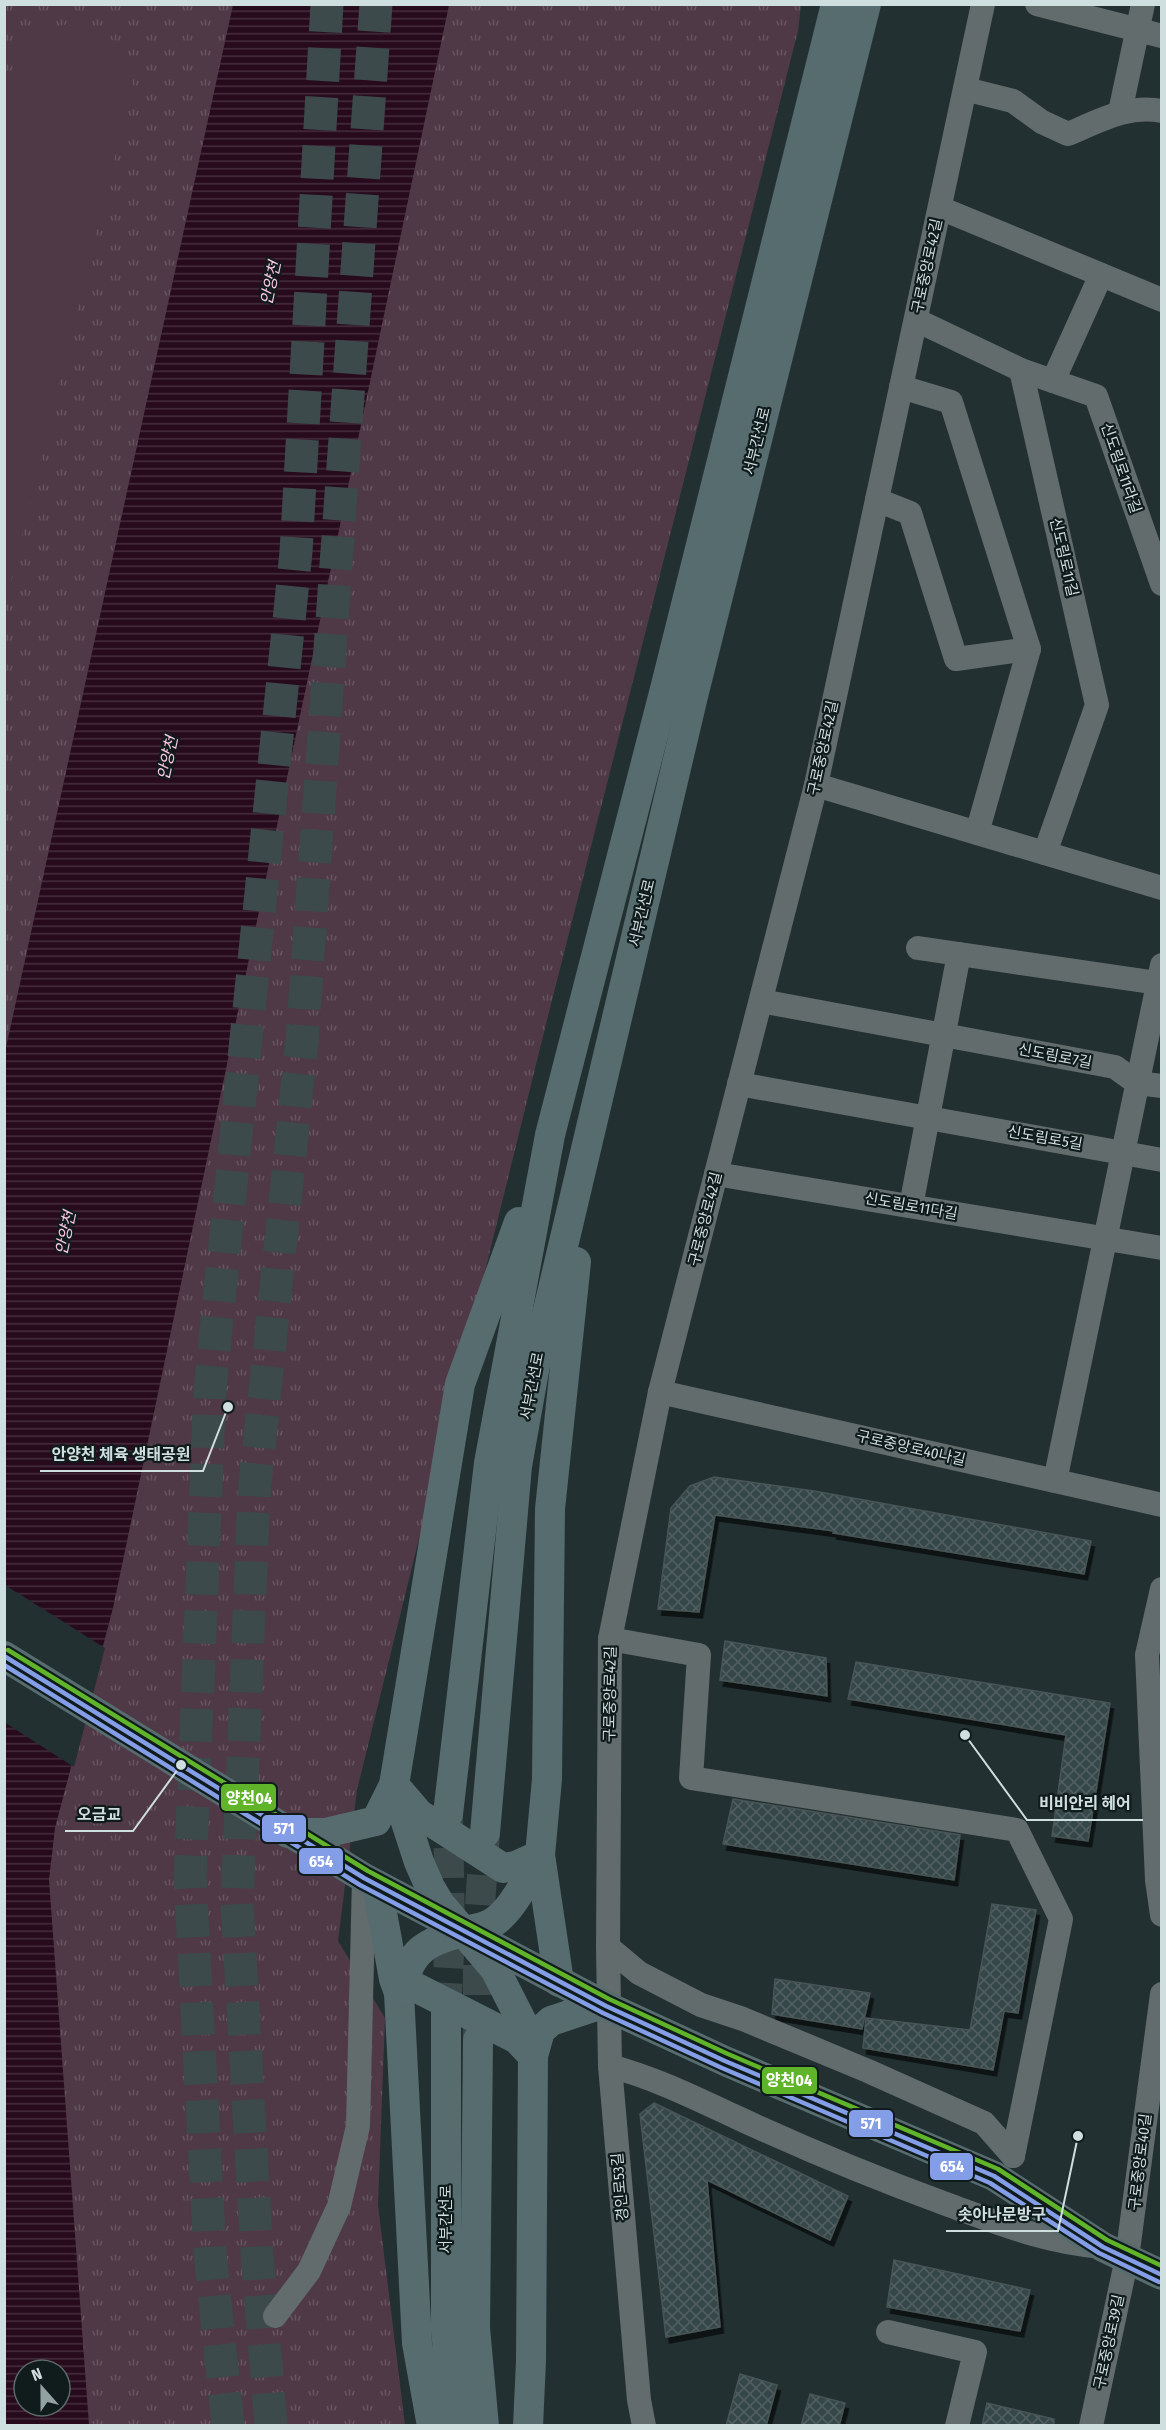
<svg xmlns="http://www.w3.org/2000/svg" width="1166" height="2430" viewBox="0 0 1166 2430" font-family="'Fira Sans Condensed','Noto Sans KR',sans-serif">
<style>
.grass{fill:url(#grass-tufts);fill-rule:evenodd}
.garden{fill:#4f3946}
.water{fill:url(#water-rules);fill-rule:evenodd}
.pier{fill:#223032}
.building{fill:url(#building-cross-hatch);stroke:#485455;stroke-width:1.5;filter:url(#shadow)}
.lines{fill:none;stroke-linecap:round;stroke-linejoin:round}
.major-tunnel{stroke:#3c4a4c;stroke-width:30;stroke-dasharray:30 15;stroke-linecap:butt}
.highway-tunnel{stroke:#3c4a4c;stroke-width:33;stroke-dasharray:33 16;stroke-linecap:butt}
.minor{stroke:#626c6d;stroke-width:24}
.major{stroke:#576c6e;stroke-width:30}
.bus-1-casing{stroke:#101b1c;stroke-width:9}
.bus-2-casing{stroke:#101b1c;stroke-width:9}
.bus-3-casing{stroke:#101b1c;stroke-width:9}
.bus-1{stroke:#839de6;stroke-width:4.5}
.bus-2{stroke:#839de6;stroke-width:4.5}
.bus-3{stroke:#5fb42a;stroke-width:4.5}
.labels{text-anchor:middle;stroke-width:4.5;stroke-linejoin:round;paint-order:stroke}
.street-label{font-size:15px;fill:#cfdedf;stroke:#101b1c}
.water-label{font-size:16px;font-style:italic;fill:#fec7e4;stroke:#101b1c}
.leader{fill:none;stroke:#cfdedf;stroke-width:2}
.callout-dot{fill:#cfdedf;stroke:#101b1c;stroke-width:2}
.callout-label{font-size:16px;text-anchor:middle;font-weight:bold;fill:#cfdedf;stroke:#101b1c;stroke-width:4.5;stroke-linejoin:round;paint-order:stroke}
.line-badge{stroke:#101b1c;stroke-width:2}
.badge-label{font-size:16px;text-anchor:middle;font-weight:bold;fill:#fff}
</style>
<defs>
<pattern id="grass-tufts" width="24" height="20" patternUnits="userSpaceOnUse" patternTransform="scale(1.5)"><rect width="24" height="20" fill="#4f3946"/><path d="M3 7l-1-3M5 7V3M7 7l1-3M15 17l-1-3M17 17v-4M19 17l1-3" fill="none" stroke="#675560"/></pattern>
<pattern id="water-rules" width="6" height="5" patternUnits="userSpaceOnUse" patternTransform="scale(1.5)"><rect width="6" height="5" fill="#270b1d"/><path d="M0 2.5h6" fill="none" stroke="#452e3d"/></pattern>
<pattern id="building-cross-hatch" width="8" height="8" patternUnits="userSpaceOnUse" patternTransform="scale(1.5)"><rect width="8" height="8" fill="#364749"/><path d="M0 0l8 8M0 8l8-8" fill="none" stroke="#526163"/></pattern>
<filter id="shadow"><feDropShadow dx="3.5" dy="6" stdDeviation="0" flood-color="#0009"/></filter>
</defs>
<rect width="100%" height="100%" fill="#223032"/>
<path class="grass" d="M5 5H801L798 31 546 1024 357 1790 338 1941 385 2018 378 2205 405 2425 5 2426ZM24 2370H60V2406H24Z"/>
<polygon class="garden" points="67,24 98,29 122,48 133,83 11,581 5,590 5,100 15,59 34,35"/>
<path class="water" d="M233 5H449L113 1608 55 1828 49 1880 89 2425 5 2426V1052ZM24 2370H60V2406H24Z"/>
<polygon class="pier" points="5,1585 105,1648 74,1767 4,1722"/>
<g class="building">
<polygon points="714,1477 814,1491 1091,1541 1084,1574 833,1533 834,1531 715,1515 699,1612 658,1609 671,1508 690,1486"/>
<polygon points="725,1641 826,1658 827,1696 720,1680"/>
<polygon points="856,1662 1110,1703 1088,1841 1052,1836 1066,1735 848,1699"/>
<polygon points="733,1799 960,1835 954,1880 723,1844"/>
<polygon points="992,1904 1036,1910 1018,2013 1004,2011 993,2070 863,2048 866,2018 970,2030"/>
<polygon points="775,1979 870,1993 862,2029 772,2014"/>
<polygon points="654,2103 848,2196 830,2240 707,2180 720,2327 666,2337 640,2114"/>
<polygon points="894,2260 1030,2290 1020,2331 887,2307"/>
<polygon points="740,2374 777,2385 766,2426 726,2426"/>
<polygon points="810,2394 845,2403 839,2426 801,2426"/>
<polygon points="987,2403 1054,2419 1054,2426 982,2426"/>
</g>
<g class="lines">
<g class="major-tunnel">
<polyline points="446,2013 450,1934 448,1814"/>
<polyline points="478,2040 478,1935 485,1833"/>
</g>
<g class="highway-tunnel">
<polyline points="228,2426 210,2253 190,1878 210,1389 296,552 327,4"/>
<polyline points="271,2426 257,2254 237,1904 254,1494 302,1041 376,4"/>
</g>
<g class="minor">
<polyline points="1037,4 1162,36"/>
<path d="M965 89 1013 101 1042 122 1068 134C1099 121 1128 104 1162 111"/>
<polyline points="1120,112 1143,4"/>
<polyline points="940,208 1162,300"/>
<polyline points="916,320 1021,370 1097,705 1045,853"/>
<polyline points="1021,370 1096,396 1162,584"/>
<polyline points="1053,381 1101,275"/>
<polyline points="901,387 951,402 1029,649 977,833"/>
<polyline points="877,500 910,513 956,659 1029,649"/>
<polyline points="816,785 1162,888"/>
<polyline points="918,948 1158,983"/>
<polyline points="761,1001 1115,1067 1137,1083 1162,1086"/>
<polyline points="739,1084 1162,1160"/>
<polyline points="716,1174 1162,1248"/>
<polyline points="911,1206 959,954"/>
<polyline points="660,1392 1162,1505"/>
<polyline points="1055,1481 1162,965"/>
<polyline points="1162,1589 1147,1655 1157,1880 1162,1915"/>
<polyline points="610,1639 699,1655 691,1778 1017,1830 1061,1919 1013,2156"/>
<polyline points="608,1947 639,1973 701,2005 743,2019 868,2071 984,2123 1013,2156"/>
<path d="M610 2066C655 2078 695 2098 736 2117 805 2149 875 2178 946 2204 1001 2224 1044 2242 1103 2247"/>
<polyline points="275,2316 309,2271 339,2206 358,2126 364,1878"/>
<polyline points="888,2332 975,2352 957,2426"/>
<polyline points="644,2426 639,2400 610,2066 608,1947 610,1639 660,1392 816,785 983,4"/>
<polyline points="1091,2426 1127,2258 1162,1994"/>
</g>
<g class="major">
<polyline points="519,1222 460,1384 394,1785 419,1862 430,1887 440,1904 495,1969 522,2022 533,2056 531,2361 528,2426"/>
<polyline points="4,1656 364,1878 606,2006 725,2061 994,2176 1103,2247 1162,2275"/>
<polyline points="448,1814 489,1463 550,1135 665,689 836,4"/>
<polyline points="288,1833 325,1833 376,1821 394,1785 419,1814 503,1868 516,1866 540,1855"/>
<polyline points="485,1833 517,1466 535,1365 693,696 866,4"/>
<polyline points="377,1885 394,1979 399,1993 417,2343 432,2426"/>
<polyline points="559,1982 540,1855 547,1779 550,1509 576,1262"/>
<path d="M399 1993C412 1949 422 1944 465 1931 478 1928 489 1927 499 1918 517 1902 528 1876 540 1855"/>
<polyline points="399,1993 409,1986 417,1988 517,2039 533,2056"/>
<polyline points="446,2013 446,2330 456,2426"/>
<polyline points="478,2040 475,2328 484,2426"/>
<polyline points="533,2056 540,2031 551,2021 602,2004"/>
</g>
<defs>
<polyline id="bus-1" points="4,1656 364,1878 606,2006 725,2061 994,2176 1103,2247 1162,2275"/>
<polyline id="bus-2" points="4,1665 360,1885 603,2013 722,2068 990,2183 1099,2253 1159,2282"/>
<polyline id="bus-3" points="8,1650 368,1871 609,1999 728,2054 998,2169 1107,2240 1162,2266"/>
</defs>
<use href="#bus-1" class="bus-1-casing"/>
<use href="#bus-2" class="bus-2-casing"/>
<use href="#bus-3" class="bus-3-casing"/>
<use href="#bus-1" class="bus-1"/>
<use href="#bus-2" class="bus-2"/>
<use href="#bus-3" class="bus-3"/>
</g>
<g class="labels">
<g class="street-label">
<text transform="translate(927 266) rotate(-78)" y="5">구로중앙로42길</text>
<text transform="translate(757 441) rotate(-76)" y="5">서부간선로</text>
<text transform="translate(1121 468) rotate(71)" y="5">신도림로11라길</text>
<text transform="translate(1064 557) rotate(77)" y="5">신도림로11길</text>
<text transform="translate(823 748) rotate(-78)" y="5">구로중앙로42길</text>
<text transform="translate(642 913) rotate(-77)" y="5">서부간선로</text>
<text transform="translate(1055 1056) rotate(11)" y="5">신도림로7길</text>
<text transform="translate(1045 1138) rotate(10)" y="5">신도림로5길</text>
<text transform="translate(911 1206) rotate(10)" y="5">신도림로11다길</text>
<text transform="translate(705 1219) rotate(-76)" y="5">구로중앙로42길</text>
<text transform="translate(532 1386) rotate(-79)" y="5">서부간선로</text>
<text transform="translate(911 1448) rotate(13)" y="5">구로중앙로40나길</text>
<text transform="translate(610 1694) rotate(-89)" y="5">구로중앙로42길</text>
<text transform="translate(1140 2162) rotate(-83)" y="5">구로중앙로40길</text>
<text transform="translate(620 2187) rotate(-95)" y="5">경인로53길</text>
<text transform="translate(446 2219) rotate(-90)" y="5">서부간선로</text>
<text transform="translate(1109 2342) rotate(-78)" y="5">구로중앙로39길</text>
</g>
<g class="water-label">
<text transform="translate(270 283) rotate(-78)" y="6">안양천</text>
<text transform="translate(167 758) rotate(-78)" y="6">안양천</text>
<text transform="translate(65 1233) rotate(-78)" y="6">안양천</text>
</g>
</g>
<path class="leader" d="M228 1407L203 1471H40M965 1735L1027 1820H1143M181 1765L133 1831H65M1078 2136L1058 2231H946"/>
<g class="callout-dot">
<circle cx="228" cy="1407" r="6"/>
<circle cx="965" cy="1735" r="6"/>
<circle cx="181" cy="1765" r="6"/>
<circle cx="1078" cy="2136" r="6"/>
</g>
<g class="callout-label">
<text x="121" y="1460">안양천 체육 생태공원</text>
<text x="1085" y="1809">비비안리 헤어</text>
<text x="99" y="1820">오금교</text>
<text x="1002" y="2220">솟아나문방구</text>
</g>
<g class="line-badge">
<rect x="220" y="1783" width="57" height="29" rx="6" fill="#5fb42a"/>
<rect x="261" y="1814" width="46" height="29" rx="6" fill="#839de6"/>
<rect x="298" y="1847" width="46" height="28" rx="6" fill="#839de6"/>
<rect x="761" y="2066" width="57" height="29" rx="6" fill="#5fb42a"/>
<rect x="848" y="2109" width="46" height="29" rx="6" fill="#839de6"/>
<rect x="929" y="2152" width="45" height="29" rx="6" fill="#839de6"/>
</g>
<g class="badge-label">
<text x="249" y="1804">양천04</text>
<text x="284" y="1834">571</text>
<text x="321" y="1867">654</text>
<text x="789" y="2086">양천04</text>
<text x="871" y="2129">571</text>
<text x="952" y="2172">654</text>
</g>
<rect width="1166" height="2430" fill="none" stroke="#cfdedf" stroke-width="12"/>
<g transform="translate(42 2388) rotate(339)"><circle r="28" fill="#101b1c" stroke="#5c696a" stroke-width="1.5"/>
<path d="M0-4.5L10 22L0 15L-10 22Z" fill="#92a1a2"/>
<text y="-9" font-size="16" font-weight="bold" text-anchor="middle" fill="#cfdedf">N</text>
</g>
</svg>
